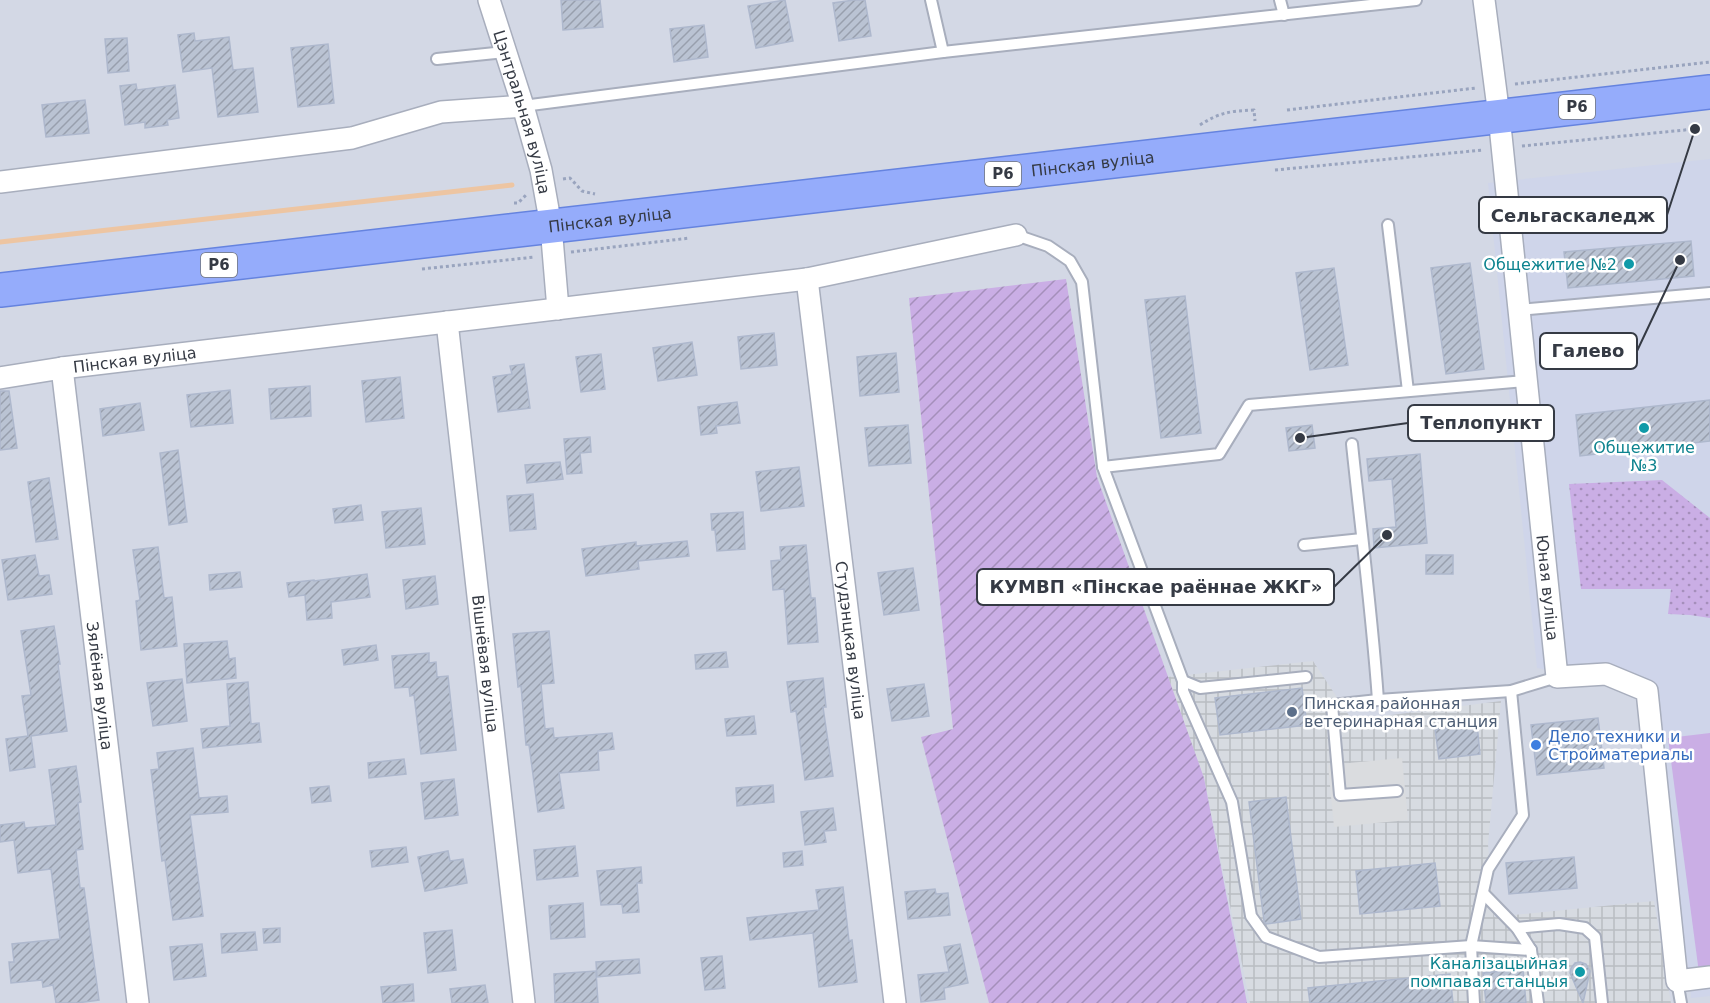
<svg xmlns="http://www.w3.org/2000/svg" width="1710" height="1003" viewBox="0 0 1710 1003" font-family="'DejaVu Sans',sans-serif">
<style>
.residential{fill:#d3d8e5}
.industrial{fill:url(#industrial-grid)}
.education{fill:#cfd5ea}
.grass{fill:url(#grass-dots)}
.park{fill:#caaee5}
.garden{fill:url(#garden-furrows)}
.parking{fill:#dadcdf}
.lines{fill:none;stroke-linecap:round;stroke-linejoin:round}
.stream{stroke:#edc5a2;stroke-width:5}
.building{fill:url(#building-hatch);stroke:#aeb8cd;stroke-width:1.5}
.service-casing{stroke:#a8aebd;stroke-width:14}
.minor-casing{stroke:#a8aebd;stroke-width:24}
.primary-casing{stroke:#6583df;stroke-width:36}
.path{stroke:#99a4be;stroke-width:3;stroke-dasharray:3 3;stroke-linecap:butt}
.service{stroke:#fff;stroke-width:10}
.minor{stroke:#fff;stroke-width:21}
.primary{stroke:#95acfb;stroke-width:33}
.culture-dot{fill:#0f9aa8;stroke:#fff;stroke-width:2}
.service-dot{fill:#5c6f8a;stroke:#fff;stroke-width:2}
.shop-dot{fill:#3f7fe0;stroke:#fff;stroke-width:2}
.labels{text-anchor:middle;stroke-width:5;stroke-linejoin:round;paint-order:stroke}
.shield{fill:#fff;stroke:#72757c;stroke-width:1.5}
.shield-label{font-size:15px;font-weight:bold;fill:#353a44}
.street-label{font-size:16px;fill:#353a44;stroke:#fff}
.culture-label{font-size:16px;fill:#0d838f;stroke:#fff;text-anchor:end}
.service-label{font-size:16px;fill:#4e5e75;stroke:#fff;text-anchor:start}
.shop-label{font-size:16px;fill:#366cbe;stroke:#fff;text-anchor:start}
.leader{fill:none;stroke:#353a44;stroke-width:2}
.callout-dot{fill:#353a44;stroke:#fff;stroke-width:2}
.callout{fill:#fff;stroke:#353a44;stroke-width:2}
.callout-label{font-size:18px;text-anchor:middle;font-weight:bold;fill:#353a44}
</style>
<defs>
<pattern id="industrial-grid" width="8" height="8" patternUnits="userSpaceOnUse" patternTransform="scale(1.5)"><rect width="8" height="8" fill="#d7dbe1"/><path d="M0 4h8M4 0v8" fill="none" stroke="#b9bdc2"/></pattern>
<pattern id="grass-dots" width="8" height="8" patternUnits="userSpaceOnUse" patternTransform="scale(1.5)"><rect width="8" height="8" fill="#caaee5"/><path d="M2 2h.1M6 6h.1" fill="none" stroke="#a58fbb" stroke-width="1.8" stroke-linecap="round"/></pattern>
<pattern id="garden-furrows" width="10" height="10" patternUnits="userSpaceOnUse" patternTransform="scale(1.5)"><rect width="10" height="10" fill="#caaee5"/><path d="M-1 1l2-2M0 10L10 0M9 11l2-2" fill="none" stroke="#a58fbb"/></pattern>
<pattern id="building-hatch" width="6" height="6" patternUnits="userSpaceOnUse" patternTransform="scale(1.5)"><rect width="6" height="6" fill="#bac3d3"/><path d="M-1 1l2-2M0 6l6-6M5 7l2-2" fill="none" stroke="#989fad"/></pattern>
</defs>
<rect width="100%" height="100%" fill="#e5e8f2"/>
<rect class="residential" x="0" y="0" width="1710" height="1003"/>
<polygon class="industrial" points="1313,661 1352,720 1501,701 1488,844 1494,917 1654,901 1671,1003 1250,1003 1204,778 1168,677"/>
<polygon class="education" points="1710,159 1710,996 1691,998 1688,965 1637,687 1537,668 1488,183"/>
<polygon class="grass" points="1662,480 1710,518 1710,618 1690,615 1668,614 1671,589 1581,589 1569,484"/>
<polygon class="park" points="1710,733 1710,972 1699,973 1668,738"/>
<polygon class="garden" points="1066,279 1097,477 1204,778 1247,1003 989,1003 921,737 953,729 909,298"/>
<polygon class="parking" points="1402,758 1408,820 1334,827 1328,765"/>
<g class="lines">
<polyline class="stream" points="0,242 512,185"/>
</g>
<g class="building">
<polygon points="561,0 600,0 603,27 563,30"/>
<polygon points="785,0 793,41 756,48 748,6"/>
<polygon points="854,0 865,0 871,36 839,41 833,3"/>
<polygon points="704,25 708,57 674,62 670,29"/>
<polygon points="194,33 195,41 229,37 233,70 253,68 258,112 218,117 212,68 183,72 178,35"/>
<polygon points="127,38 129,71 108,73 105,39"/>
<polygon points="328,44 334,103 298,107 291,48"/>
<polygon points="136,84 137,90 175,85 179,118 167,120 168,125 145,128 145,122 125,125 120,86"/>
<polygon points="85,100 89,133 46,137 42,105"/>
<polygon points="1691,241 1694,276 1568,288 1564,252"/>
<polygon points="1470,263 1484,369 1446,374 1431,268"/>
<polygon points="1334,268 1348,365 1310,370 1296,273"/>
<polygon points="1185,296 1201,433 1161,438 1145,300"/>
<polygon points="774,333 777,365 741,369 738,337"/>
<polygon points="692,342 697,375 658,381 653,348"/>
<polygon points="896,353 899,392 860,396 857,357"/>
<polygon points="601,354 605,389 581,392 576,357"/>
<polygon points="524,364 530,408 498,412 493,377 512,374 510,366"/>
<polygon points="400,377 404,418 366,422 362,381"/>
<polygon points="310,386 311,416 271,419 269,389"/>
<polygon points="230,390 233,423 191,427 187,395"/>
<polygon points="0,391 9,391 17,448 0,450"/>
<polygon points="1710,400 1710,441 1580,456 1576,415"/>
<polygon points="737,402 740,423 716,426 717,433 701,435 698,407"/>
<polygon points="140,403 144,430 103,436 100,409"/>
<polygon points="1487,416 1488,440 1467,441 1466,417"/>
<polygon points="908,425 911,463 869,466 865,428"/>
<polygon points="1312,425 1315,448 1289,451 1286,428"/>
<polygon points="590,437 591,452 580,453 582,473 567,474 564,439"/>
<polygon points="178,450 187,522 169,525 160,453"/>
<polygon points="1420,454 1427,543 1374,548 1373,529 1396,527 1392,479 1369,481 1367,459"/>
<polygon points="560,462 563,479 527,483 525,465"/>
<polygon points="799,467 804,506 761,511 756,472"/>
<polygon points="49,478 58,539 36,542 28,482"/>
<polygon points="533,494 536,529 510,531 507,496"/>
<polygon points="361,505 363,520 335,523 333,509"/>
<polygon points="421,508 425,544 386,548 382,512"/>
<polygon points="743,512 745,549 717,551 715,530 712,530 711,514"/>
<polygon points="687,541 689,556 638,561 639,569 586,576 582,549 636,542 636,546"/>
<polygon points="806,545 811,598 815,598 818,642 788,644 784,589 773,590 771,561 781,560 780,547"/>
<polygon points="158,547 164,598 172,597 177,646 141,650 136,601 140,600 133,550"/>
<polygon points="35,555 39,576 49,575 52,594 8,600 2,560"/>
<rect x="1426" y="555" width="27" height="19"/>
<polygon points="913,568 919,610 884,615 878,573"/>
<polygon points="240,572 242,587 210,590 209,575"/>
<polygon points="367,574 370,597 331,602 332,618 307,620 305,595 289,597 287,583 314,580 314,581"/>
<polygon points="435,576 438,604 406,609 403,580"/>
<polygon points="54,626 60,664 58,664 67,731 31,736 35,767 10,771 6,739 28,736 22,696 31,695 21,631"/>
<polygon points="549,631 554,683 541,684 545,729 553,728 554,738 612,733 614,749 598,751 599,770 559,773 564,808 538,812 529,745 526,745 521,686 518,687 513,634"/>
<polygon points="227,641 229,659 235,658 236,678 187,683 184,644"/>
<polygon points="376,645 378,660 344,665 342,650"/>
<polygon points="726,652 728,667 696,669 695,655"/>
<polygon points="429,653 429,663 436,662 437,677 448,676 456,750 421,754 414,695 410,696 409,687 395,688 392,656"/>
<polygon points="823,678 826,707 823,707 833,776 805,780 796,711 791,712 787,682"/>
<polygon points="182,679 187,721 153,726 147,683"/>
<polygon points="248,682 251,724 259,723 261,742 203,748 201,729 230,726 227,684"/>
<polygon points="924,684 929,716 892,721 887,689"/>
<polygon points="1302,688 1307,725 1220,735 1215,698"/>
<polygon points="754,716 756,734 727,736 725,719"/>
<polygon points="1598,718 1604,768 1537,775 1531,725"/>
<polygon points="1477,724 1480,754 1439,759 1435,729"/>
<polygon points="193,748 199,798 227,796 228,812 190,815 203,916 173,920 165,860 162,861 151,770 159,769 157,753"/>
<polygon points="404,759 406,774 369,778 368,763"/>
<polygon points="76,766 81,802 78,803 83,849 76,850 80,888 84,888 99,1000 77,1003 56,1003 53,985 43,987 42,980 11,983 9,962 14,962 12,944 60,939 51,869 18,873 14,840 0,842 0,825 24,822 25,828 56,825 49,770"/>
<polygon points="454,779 458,815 425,819 421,783"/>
<polygon points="773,785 774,802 737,806 736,788"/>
<polygon points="329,786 331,801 312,803 310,788"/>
<polygon points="1286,797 1301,919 1266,924 1264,921 1249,802"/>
<polygon points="833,808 836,830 824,831 826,842 805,845 801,812"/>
<polygon points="575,846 578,876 537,880 534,850"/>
<polygon points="406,847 408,862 372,867 370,851"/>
<polygon points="448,851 450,861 463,859 467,883 425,891 418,857"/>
<polygon points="802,851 803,865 784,867 783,853"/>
<polygon points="1574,857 1577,888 1509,894 1506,863"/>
<polygon points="1435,863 1440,906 1360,914 1356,871"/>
<polygon points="641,867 642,883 637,883 639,912 623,913 622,904 601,905 597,871"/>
<polygon points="843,887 849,941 852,940 857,982 819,987 813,933 750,940 747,918 819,910 816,890"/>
<polygon points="935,889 936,894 948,893 950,915 908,919 905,892"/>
<polygon points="583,903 585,937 551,939 549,906"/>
<polygon points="280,928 280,942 264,943 263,929"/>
<polygon points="452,930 456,970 428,973 424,933"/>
<polygon points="255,932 257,950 222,953 221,934"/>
<polygon points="202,944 206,976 174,980 170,947"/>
<polygon points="960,944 968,983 944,988 945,999 921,1002 918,975 949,972 944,947"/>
<polygon points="722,956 725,988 705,990 701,958"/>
<polygon points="639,959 640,973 597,977 596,962"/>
<polygon points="1580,962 1586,964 1590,971 1583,1003 1570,973 1571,968 1575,963"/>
<polygon points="1523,969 1526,1003 1486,1003 1483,973"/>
<polygon points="596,971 598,1003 555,1003 554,974"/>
<polygon points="1450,974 1453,1003 1310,1003 1308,988"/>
<polygon points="413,984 414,1001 383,1003 381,987"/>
<polygon points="485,985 488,1003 452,1003 450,989"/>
</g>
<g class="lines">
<defs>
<g id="service">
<polyline points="931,0 943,52"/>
<polyline points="1280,0 1284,15"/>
<polyline points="437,59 505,52"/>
<polyline points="523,106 943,52 1416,0"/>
<polyline points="1388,225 1408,391"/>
<polyline points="1016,235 1048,246 1070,261 1082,282 1103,467 1183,681 1183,691 1232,802 1251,916 1266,937 1319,957 1471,946 1531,950 1538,1003"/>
<polyline points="1519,310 1710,293"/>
<path d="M1352 444C1361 530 1372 614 1378 700"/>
<polyline points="1103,467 1219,454 1249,405 1525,381"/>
<polyline points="1304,545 1362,539"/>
<polyline points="1183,681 1200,688 1306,677"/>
<polyline points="1397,791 1340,795 1332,705 1378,700 1511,691 1557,677"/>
<polyline points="1483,893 1517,928 1531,950"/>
<polyline points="1517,928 1559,924 1585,928 1595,937 1602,1003"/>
<polyline points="1677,981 1681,1003"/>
<polyline points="1474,1003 1471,946 1488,869 1523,815 1511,691"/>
</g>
<g id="minor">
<path id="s1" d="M489 0 523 106 541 170 551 226 558 309"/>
<path id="s2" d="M1484 0 1499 116 1557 677 1606 674 1647 691 1677 981 1710 977"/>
<polyline points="0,182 352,138 441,112 523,106"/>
<path id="s3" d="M807 279 895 1003"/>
<path id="s4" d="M447 322 524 1003"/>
<path id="s5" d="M62 368 138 1003"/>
<path id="s6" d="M0 378 62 368 807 279 1016 235"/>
</g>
<g id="primary">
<path id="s7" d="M0 290 1710 92"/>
</g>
</defs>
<use href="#service" class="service-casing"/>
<use href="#minor" class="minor-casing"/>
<use href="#primary" class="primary-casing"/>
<g class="path">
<polyline points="1515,84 1710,62"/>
<polyline points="1287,110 1476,88"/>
<path d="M1200 125C1220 112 1231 111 1254 110L1255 121"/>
<polyline points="1522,146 1695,129"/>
<polyline points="1275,170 1483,150"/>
<polyline points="563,179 570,178 582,191 595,194"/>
<polyline points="514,203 518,203 526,195"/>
<polyline points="571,252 690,238"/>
<polyline points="422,269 535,257"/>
</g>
<use href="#service" class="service"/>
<use href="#minor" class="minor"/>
<use href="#primary" class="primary"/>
</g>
<g class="culture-dot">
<circle cx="1629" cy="264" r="6"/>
<circle cx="1644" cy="428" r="6"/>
<circle cx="1580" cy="972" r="6"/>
</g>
<circle class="service-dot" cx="1292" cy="712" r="6"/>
<circle class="shop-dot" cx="1536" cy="745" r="6"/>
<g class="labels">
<g class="shield">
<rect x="1559" y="95" width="36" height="24" rx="4.5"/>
<rect x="985" y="162" width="36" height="24" rx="4.5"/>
<rect x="201" y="253" width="36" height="24" rx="4.5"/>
</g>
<g class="shield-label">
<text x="1577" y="112">Р6</text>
<text x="1003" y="179">Р6</text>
<text x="219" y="270">Р6</text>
</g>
<g class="street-label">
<text dy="6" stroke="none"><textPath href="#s1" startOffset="117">Цэнтральная вуліца</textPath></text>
<text dy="6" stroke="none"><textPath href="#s7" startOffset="1100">Пінская вуліца</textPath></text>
<text dy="6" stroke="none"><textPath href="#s7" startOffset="614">Пінская вуліца</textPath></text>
<text dy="6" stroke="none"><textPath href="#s6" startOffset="136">Пінская вуліца</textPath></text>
<text dy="6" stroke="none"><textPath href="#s2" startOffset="591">Юная вуліца</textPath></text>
<text dy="6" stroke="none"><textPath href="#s3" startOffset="364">Студэнцкая вуліца</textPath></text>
<text dy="6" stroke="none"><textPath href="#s4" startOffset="344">Вішнёвая вуліца</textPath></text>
<text dy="6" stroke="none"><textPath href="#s5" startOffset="320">Зялёная вуліца</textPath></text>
</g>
<g class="culture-label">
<text x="1617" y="270">Общежитие №2</text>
<text x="1644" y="453" text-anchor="middle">Общежитие<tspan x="1644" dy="18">№3</tspan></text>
<text x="1568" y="969">Каналізацыйная<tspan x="1568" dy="18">помпавая станцыя</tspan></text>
</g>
<g class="service-label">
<text x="1304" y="709">Пинская районная<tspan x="1304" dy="18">ветеринарная станция</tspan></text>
</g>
<g class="shop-label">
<text x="1548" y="742">Дело техники и<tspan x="1548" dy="18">Стройматериалы</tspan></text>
</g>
</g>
<path class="leader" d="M1695 129L1667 215M1680 260L1637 351M1300 438L1408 423M1387 535L1334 587"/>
<g class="callout-dot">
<circle cx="1695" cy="129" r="6"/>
<circle cx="1680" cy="260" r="6"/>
<circle cx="1300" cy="438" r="6"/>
<circle cx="1387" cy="535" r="6"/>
</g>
<g class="callout">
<rect x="1479" y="197" width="188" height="36" rx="6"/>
<rect x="1540" y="333" width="97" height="36" rx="6"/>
<rect x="1408" y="405" width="146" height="36" rx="6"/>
<rect x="977" y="569" width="357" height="36" rx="6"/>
</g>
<g class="callout-label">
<text x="1573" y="222">Сельгаскаледж</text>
<text x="1588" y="357">Галево</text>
<text x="1481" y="429">Теплопункт</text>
<text x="1156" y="593">КУМВП «Пінскае раённае ЖКГ»</text>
</g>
</svg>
